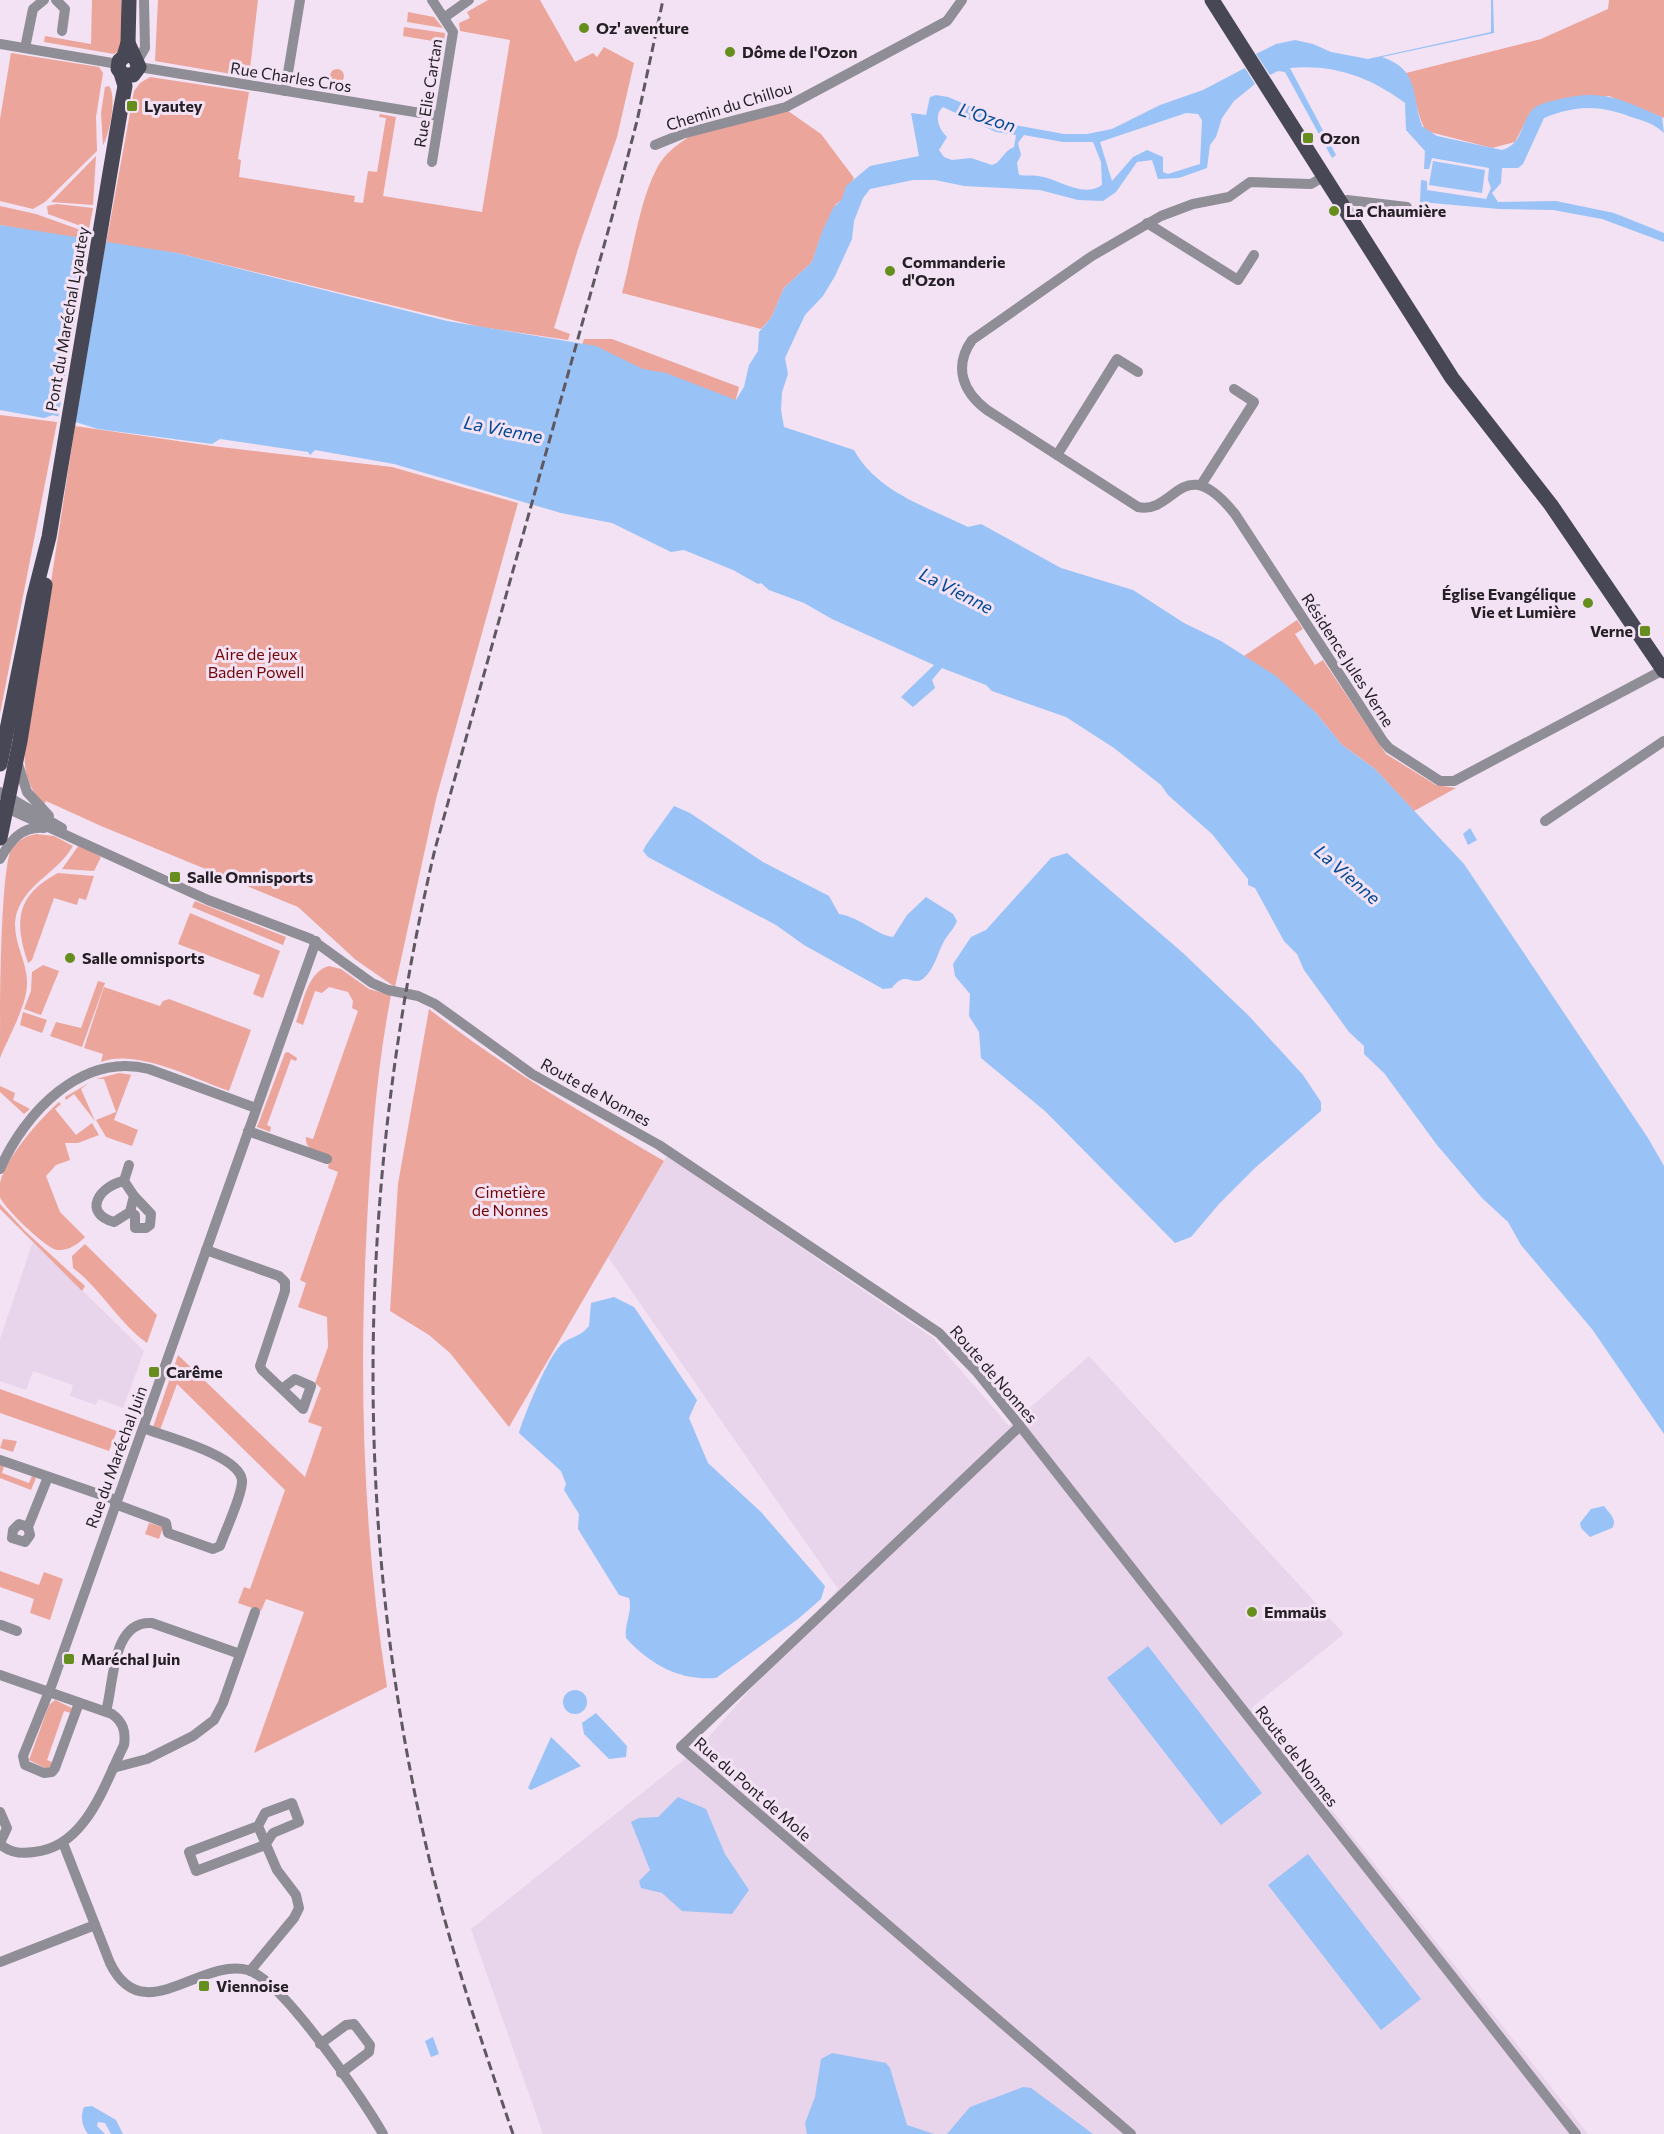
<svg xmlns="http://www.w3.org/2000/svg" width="1664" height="2134" viewBox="0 0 1664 2134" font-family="Commissioner,sans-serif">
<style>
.built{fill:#e8d4eb}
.green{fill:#eca59b}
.water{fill:#99c2f7;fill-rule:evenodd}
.pier{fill:#f2e2f4}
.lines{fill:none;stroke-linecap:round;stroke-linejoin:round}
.street{stroke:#8f8e97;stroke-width:10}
.primary{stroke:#484755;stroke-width:15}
.rail{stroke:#605861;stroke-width:3;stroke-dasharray:9 4.5;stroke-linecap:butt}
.poi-dot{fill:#658e1c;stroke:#f2e2f4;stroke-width:2}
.labels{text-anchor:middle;stroke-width:6;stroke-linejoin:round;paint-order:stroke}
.poi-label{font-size:16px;font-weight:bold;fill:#252026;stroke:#f2e2f4;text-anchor:start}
.street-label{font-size:16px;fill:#252026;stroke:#f2e2f4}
.park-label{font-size:16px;fill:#740606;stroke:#f2e2f4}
.water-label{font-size:18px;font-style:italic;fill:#004894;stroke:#f2e2f4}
</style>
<rect width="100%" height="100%" fill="#f2e2f4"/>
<g class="built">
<polygon points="667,1156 933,1338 1009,1426 1089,1356 1344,1634 1251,1708 1588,2134 543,2134 471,1929 700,1747 838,1589 608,1257"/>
<polygon points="33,1242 144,1351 123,1408 98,1399 96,1405 70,1396 73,1385 33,1371 26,1390 0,1381 0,1339"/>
</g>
<g class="green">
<polygon points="92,0 121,0 123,48 114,54 44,42 45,36 91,44"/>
<polygon points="158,0 258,0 249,77 155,61"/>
<polygon points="488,0 540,0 575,62 593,53 597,57 604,47 634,63 617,137 578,249 554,328 570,334 568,340 481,327 177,253 106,244 134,91 140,83 150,77 249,92 238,159 241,160 239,177 355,196 354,202 363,203 368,171 377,172 386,118 379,117 380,114 396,117 383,196 482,212 510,40 460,31 459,23 470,18 467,12"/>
<path d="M1609 0H1664V118L1609 96 1530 113 1515 142 1492 148 1426 131C1415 113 1417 92 1406 73L1541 39 1608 9Z"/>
<polygon points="408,12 434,17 443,28 407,22"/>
<polygon points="404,27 445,33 444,43 403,36"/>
<polygon points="11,53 99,67 103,73 96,117 97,151 45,202 33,209 0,201 0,119"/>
<circle cx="337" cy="76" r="7"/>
<path d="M109 86C117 96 110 133 103 145L101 113 105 87Z"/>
<path d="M788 111 821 134 854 178 843 199 836 204 822 233 812 262 784 288 771 318 761 329 622 293C632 256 639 203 656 170 663 155 676 145 689 137Z"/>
<polygon points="96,156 93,205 51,202"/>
<polygon points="57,204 93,208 89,229 48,214 47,206"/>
<polygon points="0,206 36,214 89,233 87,241 0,225"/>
<polygon points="584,339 612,339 739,387 735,403 661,372 645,372 582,345"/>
<polygon points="0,415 57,422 0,714"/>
<path d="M75 426 212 446 392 467 518 503 436 799 395 987 356 960 298 907 101 826 46 801 44 805C30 790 23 773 25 751Z"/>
<polygon points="1297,620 1303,629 1295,634 1315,665 1323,660 1386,754 1436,785 1456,788 1414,811 1375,769 1341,744 1316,713 1244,656"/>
<path d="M36 834 54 836 73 846C57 873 27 883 17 912 9 938 28 960 27 984 27 1005 8 1038 0 1058 0 1014 0 886 10 852 16 841 25 836 36 834Z"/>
<polygon points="79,845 101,857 94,871 62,869"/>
<path d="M58 873 94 876 86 900 79 898 77 905 54 898 32 960 28 963C14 921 16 895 58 873Z"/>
<polygon points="195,901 286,937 283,945 192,907"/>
<polygon points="190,913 280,951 263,998 253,994 260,975 178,944"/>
<polygon points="43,965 59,971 41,1015 24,1009 31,991 32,972"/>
<path d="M329 966 341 969 369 989 391 995C375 1078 370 1160 366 1244 359 1392 364 1540 387 1687L254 1753 304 1612 266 1599 261 1611 238 1603 244 1587 250 1589 285 1490 177 1384 160 1430 153 1427 178 1355 305 1477 322 1427 308 1422 321 1388 315 1383 328 1347 327 1317 298 1307 306 1283 300 1280 338 1172 328 1168 329 1163C320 1156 304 1149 306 1137L313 1139 358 1011 352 1008 353 1001 348 992 329 987 322 993 315 991 303 1025 296 1022C303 1004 307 972 329 966Z"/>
<polygon points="98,981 105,983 82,1047 50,1036 56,1022 81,1028"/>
<path d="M104 987 160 1006 163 1001 169 999 251 1030 229 1091C195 1079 136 1048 101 1062L103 1054 84 1048Z"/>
<path d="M429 1009C503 1067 583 1113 664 1161L509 1427 450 1353 429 1335 390 1311 398 1184Z"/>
<polygon points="23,1012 47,1020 42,1033 20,1025"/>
<polygon points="288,1052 297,1058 296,1061 291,1059 267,1125 271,1127 270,1132 257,1127 285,1053"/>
<polygon points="119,1073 140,1076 131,1075 114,1120 138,1130 132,1146 106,1137 96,1120 116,1112 104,1079 96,1079"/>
<polygon points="89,1083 81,1089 95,1121 74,1094 66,1100 65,1097"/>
<polygon points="0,1086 15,1093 13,1100 30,1109 24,1114 0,1092"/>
<path d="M59 1102 61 1104 55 1109 76 1135 92 1123 99 1135 78 1143H65L70 1160 56 1165 46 1176 60 1212 85 1237C77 1245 68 1251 57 1250 47 1249 3 1207 0 1197 0 1194 0 1186 0 1183 6 1157 40 1119 59 1102Z"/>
<polygon points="0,1204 25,1231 85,1286 82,1291 0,1209"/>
<path d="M85 1244 157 1315 147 1343C118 1322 101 1289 73 1268L72 1256Z"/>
<polygon points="0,1389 117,1431 109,1451 0,1413"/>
<polygon points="3,1439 17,1441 13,1452 0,1448"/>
<polygon points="0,1464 4,1466 2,1473 29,1483 32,1476 36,1478 31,1490 0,1478"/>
<polygon points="149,1523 163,1527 159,1539 145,1534"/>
<polygon points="0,1571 39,1585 44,1572 63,1579 50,1620 30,1613 34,1599 0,1587"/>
<polygon points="55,1700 72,1708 71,1713 64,1711 47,1760 54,1763 47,1769 29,1760 49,1705"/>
</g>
<g class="water">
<path d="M1491 0H1493L1494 33 1382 57C1420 70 1411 94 1422 126L1437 136 1502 150C1523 144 1520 125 1531 111 1537 104 1548 102 1556 100 1602 88 1620 99 1662 117L1664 133C1653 123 1644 121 1631 117 1599 105 1577 105 1544 118L1523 164 1518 168H1502L1501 183 1492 193 1498 202 1556 201 1614 213 1664 233V242L1602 219 1553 210 1499 209 1420 202 1421 180 1427 181V190L1486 199 1491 188 1488 180 1489 168 1432 158 1429 169H1424L1425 151 1406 130 1405 103C1370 77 1334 64 1290 68L1336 155 1332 158 1285 72 1278 71 1270 75 1256 54 1276 44 1295 40 1313 44 1331 52 1368 59 1491 32Z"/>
<path d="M1245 68 1255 84 1234 101 1222 118 1216 137 1210 145 1207 168 1179 178 1158 179 1152 160 1137 162 1116 192 1103 201 1078 200 1040 190 964 186 935 180H913L870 189 863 198 854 221 852 239 835 276 823 296 805 315 785 358 788 374 782 392 781 410 784 427 854 450C877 492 927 507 968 527L981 524 1061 568 1133 590 1184 623 1221 641 1276 676 1316 713 1341 744 1375 769 1464 864 1648 1138 1664 1166V1434L1592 1329 1521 1245 1508 1222 1482 1198 1437 1145 1384 1073 1364 1054V1046L1349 1032 1304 970 1297 954 1284 941 1255 888 1248 885V879L1212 834 1168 795 1161 785 1114 748 1066 717 992 691 986 685 942 668 932 680 935 688 913 707 901 697 934 665 832 619 804 603 769 590 761 583 758 584 733 570 684 550 671 552 612 523 561 513 394 464 315 450 310 455 308 452 220 439 212 444 98 429 53 415 44 418 0 410V225L177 253 447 321 596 346 643 369 666 373 736 400 744 387 749 365 758 351 759 332 771 318 784 288 812 262 822 232 833 208 842 199 846 186 870 166 919 156 911 113 926 115 930 97 936 95 948 97 1014 125 1064 134H1087L1112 129 1160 105 1203 90ZM943 107 996 132 1016 135 1014 147C1003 151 1001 163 992 165L971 158 952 160 944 157 939 150 947 137C939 130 933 115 943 107ZM1186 113 1198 114 1202 120 1200 164 1168 174 1163 172V157L1147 150 1133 157 1112 181 1100 142ZM1024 135 1063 142H1093L1101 162 1102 185C1082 199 1058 178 1038 176 1031 175 1025 176 1019 175L1017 163 1021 155 1018 143Z"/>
<polygon points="1433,161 1485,170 1482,193 1429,185"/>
<path d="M674 806 690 813 763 862 829 896 839 914C860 917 878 936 893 937L907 915 926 897 953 914 957 921C954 929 948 934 944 941 937 954 935 968 924 978 912 988 906 969 892 988L883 989 804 945 776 925 648 857 643 851 646 845Z"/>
<polygon points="1470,828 1477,840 1468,845 1463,834"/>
<polygon points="1067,853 1183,953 1249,1016 1303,1075 1321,1102 1321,1111 1256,1167 1219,1204 1191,1237 1175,1243 1046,1112 981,1058 979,1032 969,1016 970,994 955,976 953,964 971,937 986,930 1051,858"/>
<path d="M614 1297 634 1307 697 1400 689 1418 708 1463 761 1512 825 1586 821 1599 798 1619 716 1678C679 1681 650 1664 626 1638 624 1624 633 1612 629 1598L619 1595 578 1529 579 1514 564 1490 566 1484 561 1471 519 1433C524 1416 549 1354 562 1344 571 1336 579 1338 589 1326L591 1303Z"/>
<path d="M1604 1506C1609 1513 1618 1520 1612 1528L1590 1537 1581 1528 1580 1523 1591 1509Z"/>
<polygon points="1148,1646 1262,1793 1221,1825 1107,1678"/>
<circle cx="575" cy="1702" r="12"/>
<polygon points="596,1713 627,1746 626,1757 609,1759 584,1734 582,1723"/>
<polygon points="551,1737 581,1766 531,1790 528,1788"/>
<polygon points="678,1797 706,1809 725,1854 749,1890 732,1914 682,1911 662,1893 641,1888 639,1881 650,1870 631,1822 639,1818 658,1817"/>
<polygon points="1308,1854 1421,1999 1381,2030 1268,1885"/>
<polygon points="433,2037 439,2054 431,2057 425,2041"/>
<polygon points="832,2053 886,2063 890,2068 907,2125 934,2134 807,2134 805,2123 815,2097 821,2059"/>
<polygon points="1023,2087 1031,2088 1093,2134 947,2134 970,2107"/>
<path d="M92 2106 116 2120 123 2134H111L105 2123 98 2122 97 2126 105 2134H88C82 2126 80 2117 84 2107Z"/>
</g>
<polygon class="pier" points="88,238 106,241 75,423 58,419"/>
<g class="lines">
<g class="street">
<polyline points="56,0 65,9 62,31"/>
<polyline points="445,17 469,0"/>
<polyline points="0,44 118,64"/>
<polyline points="25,48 33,9 44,0"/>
<polyline points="138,60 145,48 144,0"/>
<polyline points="139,67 439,116"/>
<polyline points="285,91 300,0"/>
<polyline points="655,145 682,134 786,107 947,21 962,0"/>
<polyline points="432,162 453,32 432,0"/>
<path d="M1325 176 1311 184 1250 182 1229 197 1193 204 1161 216 1092 256 972 340C953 367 963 392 987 410L1138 507C1176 515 1182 448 1235 514L1383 741 1389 748 1440 781H1454L1663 670"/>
<polyline points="1342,203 1347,200 1407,207"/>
<polyline points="1147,223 1238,280 1254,255"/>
<polyline points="1057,455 1117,359 1138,372"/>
<polyline points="1201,485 1254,402 1234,389"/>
<polyline points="18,764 27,792 49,816"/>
<polyline points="0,792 62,828"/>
<polyline points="0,805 208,900 311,939 372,983 388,990 418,996 435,1004 532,1074 659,1145 939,1333 976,1371 1020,1426 1576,2134"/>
<polyline points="1545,821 1664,741"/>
<path d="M0 859C10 841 21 826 44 828"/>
<polyline points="248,1131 327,1159"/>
<path d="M0 1169C25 1112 82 1052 149 1069L256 1108"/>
<path d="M124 1181 134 1196 130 1212 114 1222C82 1213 99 1186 124 1181L129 1165"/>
<polyline points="130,1212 135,1215 135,1228 146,1228 150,1225 151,1214 134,1196"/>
<polyline points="206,1250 279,1276 285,1282 285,1291 260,1366 262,1370 303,1409 311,1386 295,1379 282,1389"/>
<polyline points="1020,1426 681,1747 1131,2134"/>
<polyline points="0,1460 116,1500"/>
<path d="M115 1504 166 1523 168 1533 213 1549 220 1546C225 1531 243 1494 242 1480 239 1455 164 1436 143 1428"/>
<polyline points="28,1527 19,1524 13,1530 12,1538 25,1542 30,1535 28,1527 48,1477"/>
<polyline points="1,1625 17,1631"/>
<path d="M0 1675 112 1714C123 1722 126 1731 124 1745 104 1785 86 1847 34 1852 21 1854 10 1853 0 1844"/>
<polyline points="79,1703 55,1768 52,1772 44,1773 25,1765 23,1756 52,1684 316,941"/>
<path d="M106 1711C114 1685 111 1620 152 1623L240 1654"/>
<polyline points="113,1768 147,1759 193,1736 214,1720 223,1703 255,1612"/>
<polyline points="0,1812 7,1828 0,1843"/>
<path d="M63 1843 110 1963C143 2031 200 1957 248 1970 283 1981 363 2099 383 2134"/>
<polyline points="0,1962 95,1925"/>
<polyline points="250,1971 294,1918 299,1908 296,1895 277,1870 258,1826 189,1852 196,1871 265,1845 273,1833 299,1822 292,1803 265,1813 258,1826"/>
<polyline points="320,2044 346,2025 354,2024 370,2045 369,2052 341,2073"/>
</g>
<g class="primary">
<polyline points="1212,0 1452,378 1551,505 1664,671"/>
<polyline points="128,43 139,67 133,75 124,75 118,69 119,61 126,55 134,56"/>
<polyline points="125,53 128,43 129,0"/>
<polyline points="0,764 34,596 49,537 121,107 125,86 121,73"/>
<polyline points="0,838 20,741 45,585"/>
</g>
<path class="rail" d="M513 2134C482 2043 451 1952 429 1858 350 1525 357 1181 435 849L612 217 637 121 663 0"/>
</g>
<g class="poi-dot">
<circle cx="584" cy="28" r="6"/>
<circle cx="730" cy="52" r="6"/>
<rect x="126" y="100" width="12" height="12" rx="3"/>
<rect x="1302" y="132" width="12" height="12" rx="3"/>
<circle cx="1334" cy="211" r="6"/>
<circle cx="890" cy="271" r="6"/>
<circle cx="1588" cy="603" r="6"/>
<rect x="1639" y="625" width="12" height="12" rx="3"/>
<rect x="169" y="871" width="12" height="12" rx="3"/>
<circle cx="70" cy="958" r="6"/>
<rect x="148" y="1366" width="12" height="12" rx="3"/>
<circle cx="1252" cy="1612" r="6"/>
<rect x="63" y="1653" width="12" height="12" rx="3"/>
<rect x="198" y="1980" width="12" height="12" rx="3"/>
</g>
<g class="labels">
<g class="poi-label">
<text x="596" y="34">Oz' aventure</text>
<text x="742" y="58">Dôme de l'Ozon</text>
<text x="144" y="112">Lyautey</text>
<text x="1320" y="144">Ozon</text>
<text x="1346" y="217">La Chaumière</text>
<text x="902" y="268">Commanderie<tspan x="902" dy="18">d'Ozon</tspan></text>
<text x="1576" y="600" text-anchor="end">Église Evangélique<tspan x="1576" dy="18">Vie et Lumière</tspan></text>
<text x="1633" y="637" text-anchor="end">Verne</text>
<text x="187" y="883">Salle Omnisports</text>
<text x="82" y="964">Salle omnisports</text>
<text x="166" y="1378">Carême</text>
<text x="1264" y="1618">Emmaüs</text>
<text x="81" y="1665">Maréchal Juin</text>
<text x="216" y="1992">Viennoise</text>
</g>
<g class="street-label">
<text transform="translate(291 77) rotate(9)" y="6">Rue Charles Cros</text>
<text transform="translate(428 93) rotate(-81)" y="6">Rue Elie Cartan</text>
<text transform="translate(729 106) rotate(-17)" y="6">Chemin du Chillou</text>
<text transform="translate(67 319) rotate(-80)" y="6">Pont du Maréchal Lyautey</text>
<text transform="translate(1348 660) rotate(57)" y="6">Résidence Jules Verne</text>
<text transform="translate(596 1092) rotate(29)" y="6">Route de Nonnes</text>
<text transform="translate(994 1374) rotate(49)" y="6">Route de Nonnes</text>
<text transform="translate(116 1457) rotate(-70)" y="6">Rue du Maréchal Juin</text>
<text transform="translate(1297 1756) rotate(52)" y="6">Route de Nonnes</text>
<text transform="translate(753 1789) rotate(41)" y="6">Rue du Pont de Mole</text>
</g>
<g class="park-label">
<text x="256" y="660">Aire de jeux<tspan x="256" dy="18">Baden Powell</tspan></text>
<text x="510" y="1198">Cimetière<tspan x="510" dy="18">de Nonnes</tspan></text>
</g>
<g class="water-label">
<text transform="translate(987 118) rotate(18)" y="6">L'Ozon</text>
<text transform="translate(503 430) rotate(11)" y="6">La Vienne</text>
<text transform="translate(956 591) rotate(27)" y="6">La Vienne</text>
<text transform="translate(1347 875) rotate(41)" y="6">La Vienne</text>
</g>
</g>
</svg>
